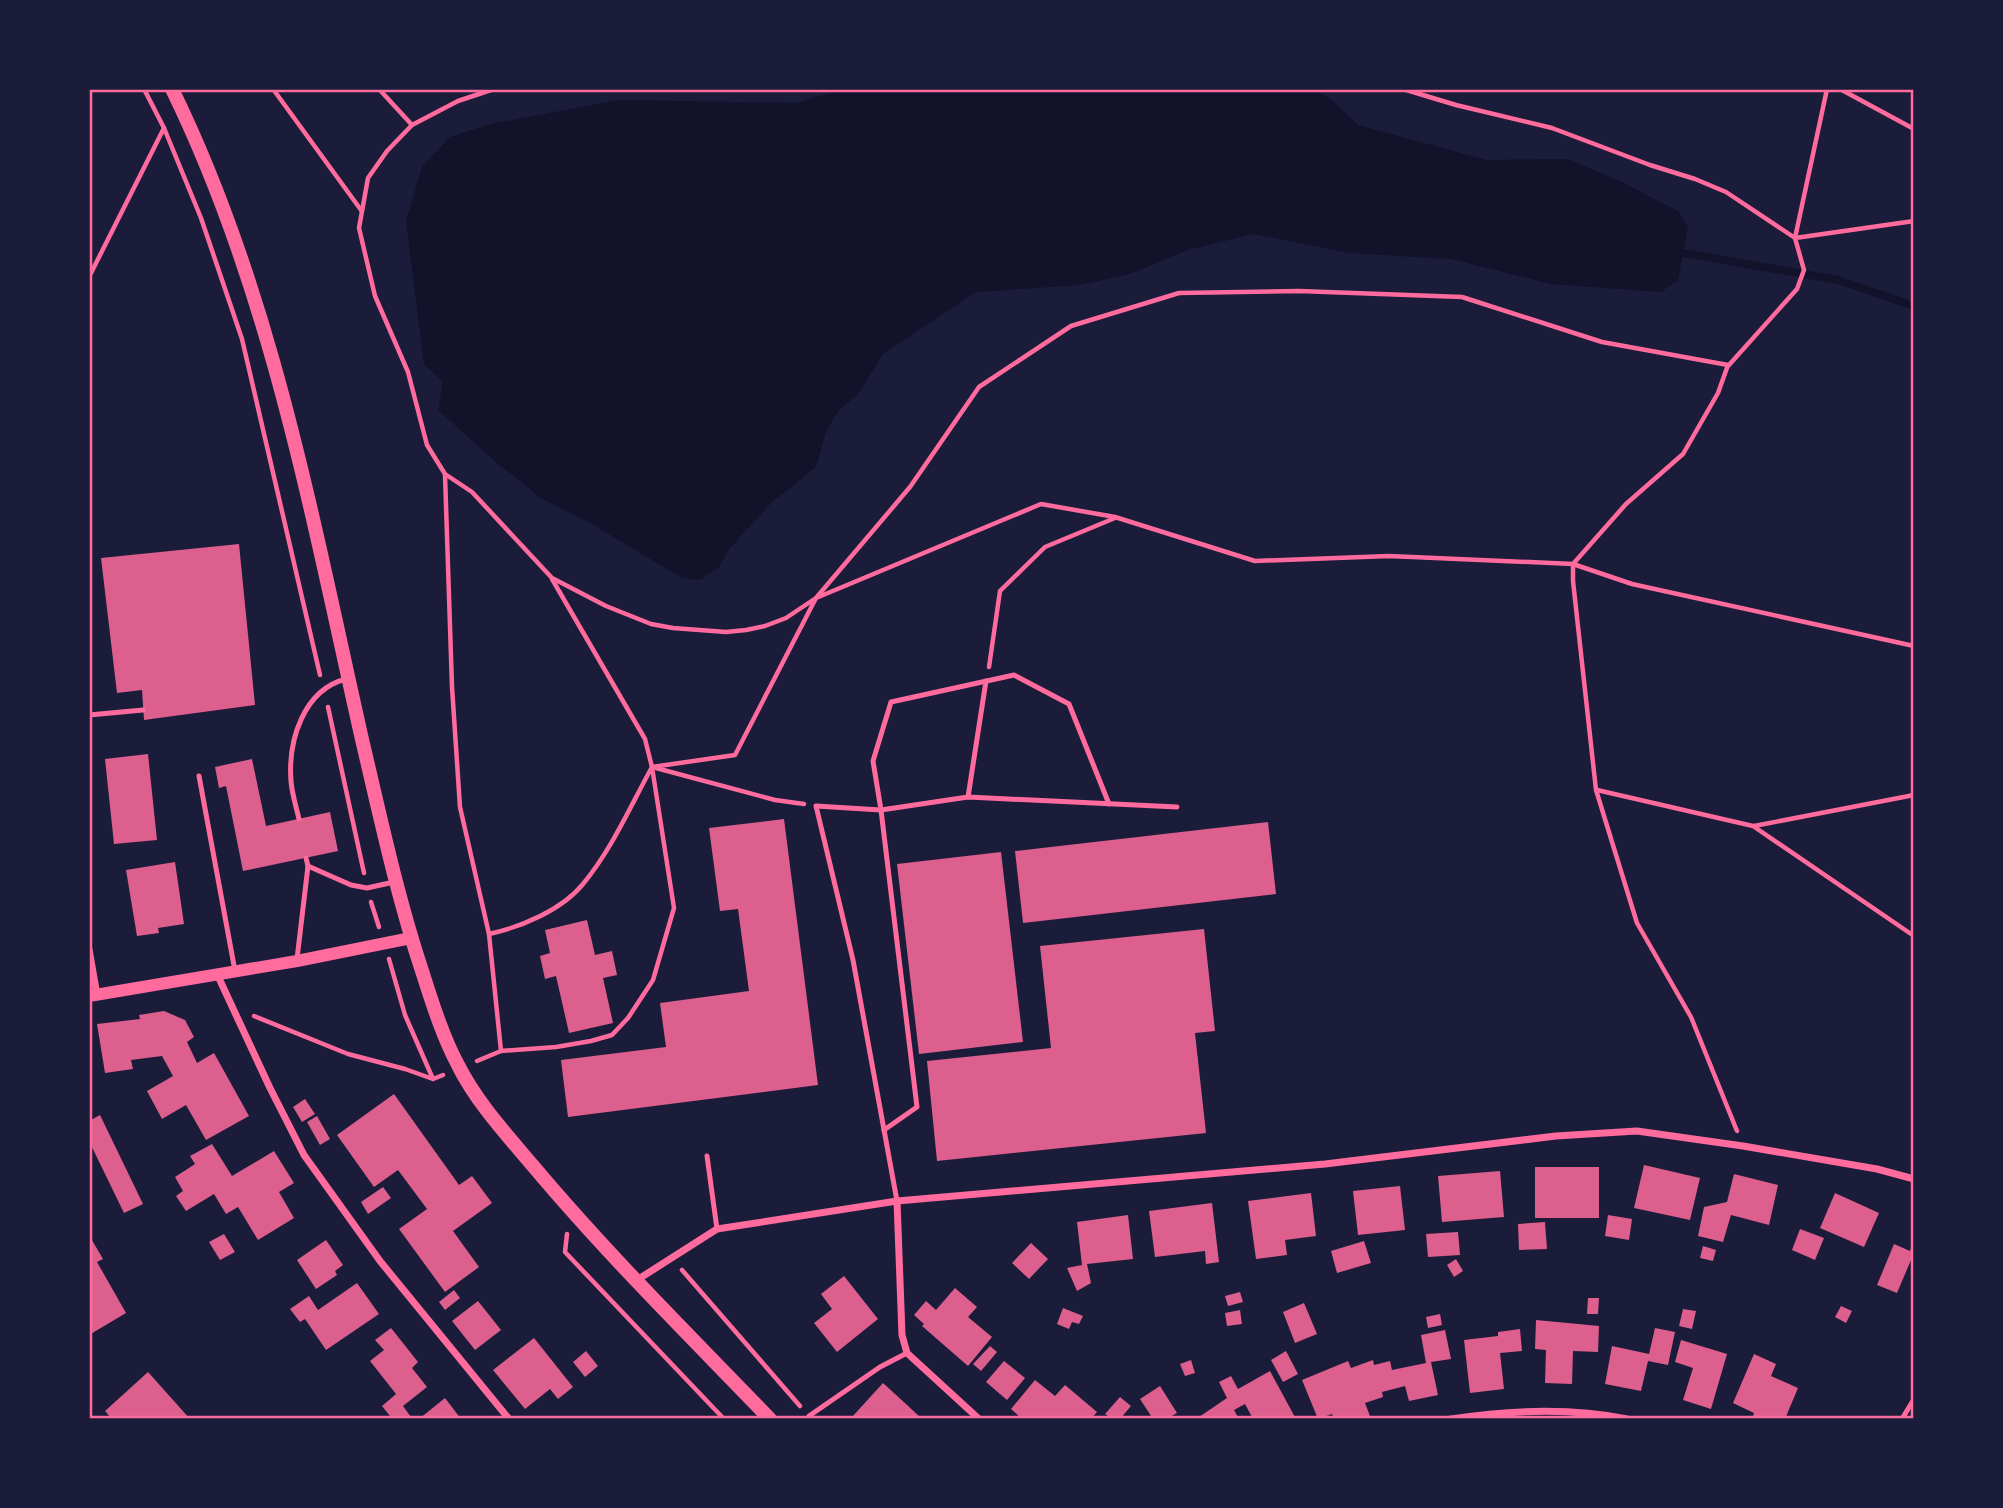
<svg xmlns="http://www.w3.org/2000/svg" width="2003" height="1508" viewBox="0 0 2003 1508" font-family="'PT Sans Narrow',sans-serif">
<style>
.water{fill:#12122b}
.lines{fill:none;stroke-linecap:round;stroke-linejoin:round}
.stream{stroke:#12122b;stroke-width:8}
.building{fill:#dd5f8e}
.path{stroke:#ff6b9d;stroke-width:4.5}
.service{stroke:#ff6b9d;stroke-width:5}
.minor{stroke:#ff6b9d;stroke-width:7}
.tertiary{stroke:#ff6b9d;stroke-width:12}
.secondary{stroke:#ff6b9d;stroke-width:14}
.neatline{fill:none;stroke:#ff6b9d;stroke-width:2.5}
</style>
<rect width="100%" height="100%" fill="#1b1b3a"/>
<polygon class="water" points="843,89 1315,89 1334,102 1358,125 1420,142 1486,160 1567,159 1618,180 1678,211 1688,227 1678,280 1661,292 1551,284 1451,259 1349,253 1253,234 1188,250 1130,274 1079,285 976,292 883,354 858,394 838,411 826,432 816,467 772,502 730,548 719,567 700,580 682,578 592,524 541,498 496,462 438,410 443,382 424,364 406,221 422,167 450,137 490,124 619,100 797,103"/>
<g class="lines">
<polyline class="stream" points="1684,253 1838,280 1914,306"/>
</g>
<g class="building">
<polygon points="239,544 255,705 144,720 142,690 117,693 101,558"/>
<polygon points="148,754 157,840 114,844 105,759"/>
<polygon points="252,759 266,826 330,812 338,851 243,871 226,786 219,788 215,767"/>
<polygon points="784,819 818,1085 568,1117 561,1060 666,1047 660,1003 749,991 738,909 720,911 709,828"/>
<polygon points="1268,822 1276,894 1023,923 1015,851"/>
<polygon points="1001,852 1023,1042 919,1054 897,864"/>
<polygon points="175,862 184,924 158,928 159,933 137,936 126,870"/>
<polygon points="587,920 595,955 612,951 617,975 603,978 613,1023 569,1033 556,976 545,979 540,956 550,953 545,930"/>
<polygon points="1204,929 1215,1031 1195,1033 1206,1133 937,1161 927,1061 1051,1048 1040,946"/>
<polygon points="164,1011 185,1020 194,1037 187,1042 197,1063 214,1053 249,1116 206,1140 186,1105 162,1119 147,1091 173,1076 162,1056 131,1060 133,1069 105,1073 97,1024 140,1019 139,1015"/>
<polygon points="394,1094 459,1185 472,1176 492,1203 453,1231 479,1267 445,1292 399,1229 427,1209 398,1170 374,1187 337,1135"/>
<polygon points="305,1099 315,1114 302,1122 293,1107"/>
<polygon points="100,1115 143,1204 124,1213 89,1141 89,1121"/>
<polygon points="317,1116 330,1139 320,1145 307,1122"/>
<polygon points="212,1144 232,1176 274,1151 294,1183 279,1192 294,1218 258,1240 238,1207 226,1214 214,1194 186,1211 176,1196 183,1191 175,1177 195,1164 190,1156"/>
<polygon points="1644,1165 1700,1178 1690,1220 1634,1208"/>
<rect x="1535" y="1167" width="64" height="51"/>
<polygon points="1500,1171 1504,1217 1442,1222 1438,1176"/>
<polygon points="1734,1174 1778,1185 1769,1225 1731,1215 1723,1242 1698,1236 1704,1207 1727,1202"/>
<polygon points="1400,1186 1405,1230 1358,1235 1353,1191"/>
<polygon points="383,1187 391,1198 368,1214 361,1202"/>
<polygon points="1311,1193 1316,1236 1285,1240 1287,1255 1256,1259 1248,1201"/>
<polygon points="1835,1193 1879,1213 1864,1247 1820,1228"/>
<polygon points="1212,1203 1219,1262 1206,1264 1205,1251 1155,1257 1149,1211"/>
<polygon points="1128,1215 1133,1259 1087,1264 1091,1283 1077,1291 1067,1268 1082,1265 1077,1222"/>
<polygon points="1608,1215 1632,1219 1629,1240 1605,1236"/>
<polygon points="1545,1222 1547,1249 1519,1250 1518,1224"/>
<polygon points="1800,1229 1824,1238 1815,1260 1792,1250"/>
<polygon points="1458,1232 1460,1255 1428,1257 1426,1234"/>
<polygon points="224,1234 235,1252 220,1260 209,1242"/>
<polygon points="89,1235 103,1259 97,1262 126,1313 89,1335"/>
<polygon points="326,1240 343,1265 335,1271 337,1275 316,1289 297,1260"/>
<polygon points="1364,1241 1371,1263 1337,1273 1331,1251"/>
<polygon points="1914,1241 1914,1261 1911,1260 1897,1293 1877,1285 1894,1244 1910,1251"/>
<polygon points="1031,1243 1048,1259 1029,1279 1012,1263"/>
<polygon points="1703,1246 1716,1250 1713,1261 1700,1258"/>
<polygon points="1456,1259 1463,1271 1454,1277 1447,1265"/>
<polygon points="844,1276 878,1319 837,1352 814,1323 832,1309 821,1294"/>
<polygon points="357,1283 379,1314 326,1350 305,1319 300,1322 290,1309 309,1296 318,1310"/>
<polygon points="955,1288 977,1307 968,1317 992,1337 968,1366 922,1326 924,1324 914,1315 926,1301 936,1310"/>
<polygon points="454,1290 460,1298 445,1310 439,1302"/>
<polygon points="1240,1292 1243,1302 1228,1306 1225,1296"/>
<polygon points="1588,1298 1599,1298 1598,1314 1587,1314"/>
<polygon points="478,1301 501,1330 475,1350 452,1321"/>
<polygon points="1304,1303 1317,1334 1295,1343 1283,1312"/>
<polygon points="1841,1306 1852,1311 1846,1323 1835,1317"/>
<polygon points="1063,1308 1083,1316 1079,1324 1072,1322 1069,1329 1057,1324"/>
<polygon points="1683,1309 1696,1311 1692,1329 1679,1326"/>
<polygon points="1240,1310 1242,1324 1227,1326 1225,1313"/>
<polygon points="1440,1314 1442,1325 1428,1328 1426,1317"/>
<polygon points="1536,1320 1599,1326 1598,1352 1573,1351 1572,1384 1545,1383 1546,1350 1535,1349"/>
<polygon points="391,1328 418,1362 412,1368 427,1387 403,1406 411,1417 409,1419 387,1419 390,1416 382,1406 396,1394 370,1361 384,1350 375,1340"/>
<polygon points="1655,1328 1675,1332 1668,1365 1648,1361 1641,1391 1605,1384 1612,1346 1649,1354"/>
<polygon points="1520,1329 1522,1351 1500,1353 1504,1389 1470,1393 1464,1340 1498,1336 1498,1332"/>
<polygon points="1445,1330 1451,1359 1431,1362 1438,1395 1409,1401 1405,1386 1382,1392 1383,1397 1365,1403 1370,1416 1363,1419 1334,1419 1332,1414 1318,1419 1302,1380 1348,1361 1351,1368 1373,1360 1374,1365 1390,1361 1392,1370 1426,1363 1421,1335"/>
<polygon points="534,1338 573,1387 558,1399 550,1389 525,1409 493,1370"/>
<polygon points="1681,1340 1727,1354 1711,1409 1683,1400 1693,1368 1675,1362"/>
<polygon points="990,1346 997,1352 981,1371 973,1364"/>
<polygon points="586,1351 598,1366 585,1377 573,1362"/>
<polygon points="1286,1351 1298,1374 1283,1382 1271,1360"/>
<polygon points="1754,1354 1776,1364 1771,1376 1798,1388 1785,1419 1752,1419 1754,1413 1733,1403"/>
<polygon points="1191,1360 1195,1373 1185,1376 1180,1364"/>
<polygon points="1004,1361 1025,1378 1007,1400 986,1382"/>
<polygon points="1270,1371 1296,1419 1253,1419 1245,1404 1234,1410 1239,1419 1196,1419 1227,1398 1219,1382 1231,1376 1238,1389"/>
<polygon points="148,1372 190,1419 112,1419 105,1411"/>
<polygon points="1035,1380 1055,1396 1065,1385 1097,1412 1091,1419 1022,1419 1011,1409"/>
<polygon points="883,1383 906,1404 922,1419 852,1417"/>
<polygon points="1160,1386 1177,1413 1166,1419 1153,1419 1140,1399"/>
<polygon points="1120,1397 1131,1406 1120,1419 1106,1419 1108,1416 1105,1414"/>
<polygon points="445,1398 461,1419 419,1419"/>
</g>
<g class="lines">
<g class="path">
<polyline points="144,89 164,128 201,218 242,339 320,675"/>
<polyline points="273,89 361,210"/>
<polyline points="379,89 412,125"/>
<polyline points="494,89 458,101 412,125 387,151 368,178 359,228 375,296 408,372 427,445 445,474 472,492 552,578 606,606 651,624 673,628 726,632 746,630 765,626 786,618 816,598 1041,504 1115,517 1255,561 1389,556 1573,564 1632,584 1914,646"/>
<polyline points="1403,89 1456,105 1552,128 1650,165 1695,179 1726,192 1795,238 1914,221"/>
<polyline points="1840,89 1914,129"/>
<polyline points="89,277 164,128"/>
<polyline points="1728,365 1718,393 1683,454 1626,504 1573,564 1573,581 1596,790 1637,923 1691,1017 1737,1131"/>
<polyline points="1729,365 1797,289 1804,270 1795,238 1827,89"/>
<polyline points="445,475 452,687 460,807 489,934 501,1051"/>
<polyline points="989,667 1000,591 1045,547 1115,518"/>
<polyline points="328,707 364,873"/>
<polyline points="656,768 775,800 804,804"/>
<polyline points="1597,790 1753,826 1914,936"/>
<polyline points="1754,826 1914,795"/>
<polyline points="371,902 379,927"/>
<path d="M489 934C521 927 562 910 583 884 612 849 631 805 652 767L735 755 816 598 910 487 979 387 1071 326 1179 293 1299 291 1462 297 1602 342 1728 365"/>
<polyline points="389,959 405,1015 433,1079"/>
<polyline points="254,1016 348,1054 405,1069 433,1079 443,1075"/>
<polyline points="477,1061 501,1051 556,1047 591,1041 612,1035 628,1018 653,980 674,908 652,767 645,739 552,579"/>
<polyline points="567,1234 565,1252 724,1419"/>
<polyline points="682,1270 800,1406"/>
</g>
<g class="service">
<polyline points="89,715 143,710"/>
<polyline points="199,776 235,971"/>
<polyline points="968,797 986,681"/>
<path d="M299 819C296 806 292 794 291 781 288 741 303 690 346 679"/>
<polyline points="308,866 351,885 367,888 394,882"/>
<polyline points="297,959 308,866 306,858"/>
<polyline points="884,1130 917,1107 881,810 873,761 891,702 1014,675 1069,704 1109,804"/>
<polyline points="707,1156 717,1229"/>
<polyline points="897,1201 853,960 816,806 881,810 968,797 1177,807"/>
<polyline points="809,1416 880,1367 907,1353"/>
<polyline points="1902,1419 1914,1399"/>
</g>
<g class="minor">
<polyline points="89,949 97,995"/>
<polyline points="217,974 270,1088 304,1155 380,1261 509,1419"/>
<polyline points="897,1201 902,1335 907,1353 979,1419"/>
<polyline points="637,1280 717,1229 897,1201 1325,1164 1556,1136 1637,1131 1743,1146 1877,1169 1914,1179"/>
<path d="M1451 1419C1510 1410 1569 1407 1627 1419"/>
</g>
<polyline class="tertiary" points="89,996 297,961 411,938"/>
<path class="secondary" d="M172 89C271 291 312 517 361 735 380 816 397 896 423 974 433 1005 443 1037 458 1065 477 1103 507 1135 534 1167 608 1255 690 1336 770 1419"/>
</g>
<rect width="2003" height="1508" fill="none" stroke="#1b1b3a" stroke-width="182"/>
<rect x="91" y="91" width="1821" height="1326" class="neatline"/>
</svg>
